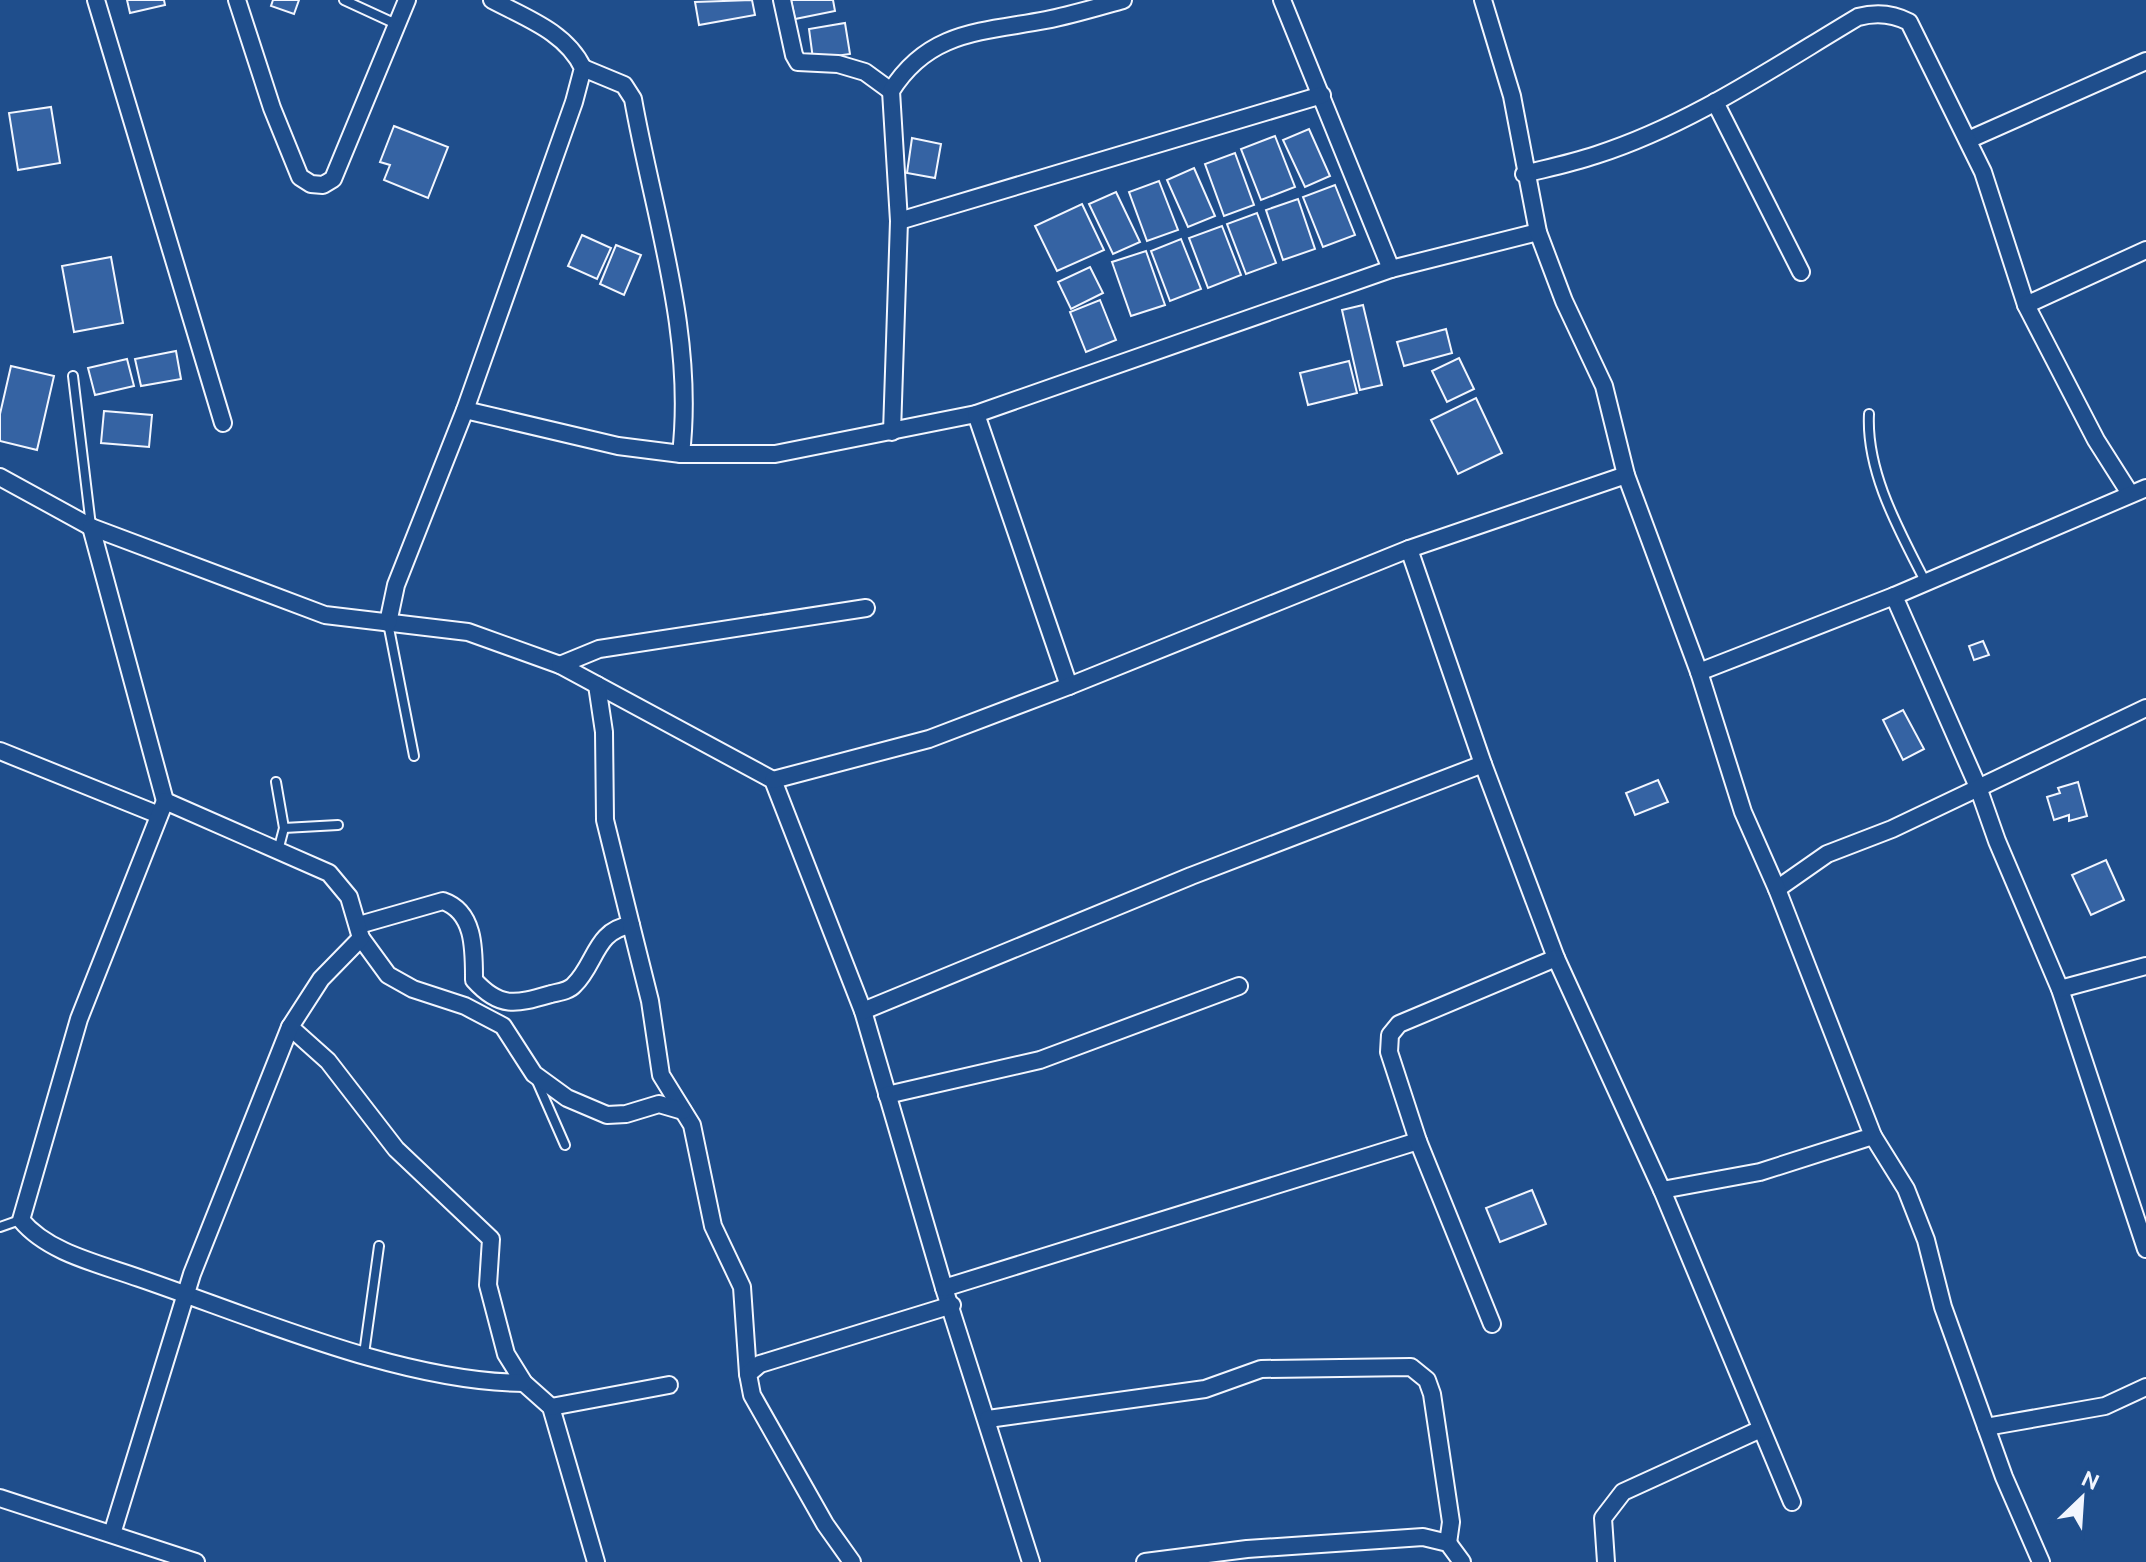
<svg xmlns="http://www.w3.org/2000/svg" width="2146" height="1562" viewBox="0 0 2146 1562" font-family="Ubuntu,sans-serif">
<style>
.building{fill:#3563a3;stroke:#f2f6ff;stroke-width:2}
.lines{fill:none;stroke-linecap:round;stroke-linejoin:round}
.service-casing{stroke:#f2f6ff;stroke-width:12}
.minor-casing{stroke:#f2f6ff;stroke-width:20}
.service{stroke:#1f4e8c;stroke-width:8}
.minor{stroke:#1f4e8c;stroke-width:16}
</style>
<rect width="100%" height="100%" fill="#1f4e8c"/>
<g class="building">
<polygon points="127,0 164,0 165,5 130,13"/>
<polygon points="273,0 299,0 294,14 271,6"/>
<polygon points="752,0 755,15 699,25 695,2"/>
<polygon points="791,0 833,0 835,11 795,19"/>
<polygon points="845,23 850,54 813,59 809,29"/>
<polygon points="51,107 60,163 18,170 9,113"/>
<polygon points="394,126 448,147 428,198 384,180 390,165 380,162"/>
<polygon points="1309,129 1330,176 1305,187 1283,140"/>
<polygon points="1275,136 1295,187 1261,200 1241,149"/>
<polygon points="912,138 941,144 935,178 907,173"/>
<polygon points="1235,153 1254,205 1224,216 1205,164"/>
<polygon points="1194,168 1215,216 1188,227 1167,180"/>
<polygon points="1159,181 1178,230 1147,241 1129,192"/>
<polygon points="1335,185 1355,235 1323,247 1303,197"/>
<polygon points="1116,192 1140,242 1113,254 1089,204"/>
<polygon points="1298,199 1315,249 1283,260 1266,210"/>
<polygon points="1082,204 1104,250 1057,271 1035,226"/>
<polygon points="1257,213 1276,263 1246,274 1227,224"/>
<polygon points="1222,226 1241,275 1208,288 1189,238"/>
<polygon points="582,235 611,248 597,279 568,266"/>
<polygon points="1181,239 1201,289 1170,301 1151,251"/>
<polygon points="616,245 641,255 624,295 600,284"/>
<polygon points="1146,251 1165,305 1131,316 1112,262"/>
<polygon points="111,257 123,323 74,332 62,266"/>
<polygon points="1090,267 1103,293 1071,309 1058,282"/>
<polygon points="1100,300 1116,340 1086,352 1070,312"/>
<polygon points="1363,305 1382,385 1360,390 1342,310"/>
<polygon points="1446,329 1452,353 1404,366 1397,342"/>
<polygon points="176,351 181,379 141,386 135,359"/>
<polygon points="1459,358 1474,389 1447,402 1432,371"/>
<polygon points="127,359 134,386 95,395 88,368"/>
<polygon points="1349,361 1357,393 1308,405 1300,373"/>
<polygon points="11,366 54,376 37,450 0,441 0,414"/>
<polygon points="1476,398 1502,453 1458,474 1431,420"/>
<polygon points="104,411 152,415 149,447 101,443"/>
<polygon points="1983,641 1989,655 1974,660 1969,646"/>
<polygon points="1903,710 1924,749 1903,760 1883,720"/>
<polygon points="1658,780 1668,802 1635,815 1626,793"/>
<polygon points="2078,782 2087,816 2069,821 2069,815 2054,820 2047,797 2060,793 2058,788"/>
<polygon points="2106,860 2124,900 2091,915 2072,875"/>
<polygon points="1532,1190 1546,1224 1500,1242 1486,1208"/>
</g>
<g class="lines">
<defs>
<g id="service">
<polyline points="344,0 396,24"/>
<polyline points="73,376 91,526"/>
<path d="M1869 414C1866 472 1899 530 1925 581"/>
<polyline points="388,623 414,756"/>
<polyline points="276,782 284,828 278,851"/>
<polyline points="284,828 338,825"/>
<polyline points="536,1079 565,1145"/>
<polyline points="0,1227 20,1220"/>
<polyline points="364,1354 379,1246"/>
</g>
<g id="minor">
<polyline points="96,0 223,423"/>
<polyline points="237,0 272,108 300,177 311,184 323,185 333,179 407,0"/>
<polyline points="782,0 794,55 798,62 838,64 865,72 891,91"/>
<polyline points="1282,0 1391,269"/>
<path d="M583 68 624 85 633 99C654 217 695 333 681 454"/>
<polyline points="1715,102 1801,272"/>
<polyline points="1968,140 2146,61"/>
<path d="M1524 174C1548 168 1572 163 1596 155 1690 125 1774 67 1858 17 1876 12 1892 13 1909 22L1983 172 2026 305 2096 440 2129 492"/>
<polyline points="899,221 1322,95"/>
<polyline points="2026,305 2146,250"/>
<polyline points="465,410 618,446 681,454 775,454 976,414 1391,269 1538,232"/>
<polyline points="976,414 1069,686"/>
<path d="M892 432 899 221 891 91C929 30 983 32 1046 20 1072 15 1098 7 1123 0"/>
<polyline points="0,477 91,527 325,615 468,632 560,665 773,780 863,1011 944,1288 1031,1562"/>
<polyline points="2146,488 1894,596 1978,787 1997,841 2060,989 2146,1249"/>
<polyline points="91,527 165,801"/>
<polyline points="1409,549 1483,764"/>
<path d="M388 623 396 585 465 410 574 102 583 68C566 32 526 18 492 0"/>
<polyline points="560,665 599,649 866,608"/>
<polyline points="1699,672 1894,596"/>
<polyline points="0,751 159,815"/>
<polyline points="773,780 929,739 1069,686 1409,549 1626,475"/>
<polyline points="1777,889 1827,854 1892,829 2146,708"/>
<path d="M359 925 443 901C475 912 474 950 474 980 500 1009 516 1004 551 994 559 992 569 991 574 985 596 964 595 930 631 925L605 820 604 732 597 685"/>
<polyline points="631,925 650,1001 661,1075 692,1125 713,1226 742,1287 748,1374"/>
<polyline points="2060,989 2146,966"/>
<polyline points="863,1011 1191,876 1483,764 1556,958 1662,1190 1760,1172 1873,1136 1777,889 1743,812 1699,672 1626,475 1604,386 1564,301 1538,232 1512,96 1483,0"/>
<polyline points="290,1027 328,1061 396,1149 491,1239 488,1285 506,1354 524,1383 551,1407 596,1562"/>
<polyline points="887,1095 1040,1060 1239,986"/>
<polyline points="1873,1136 1906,1189 1926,1240 1943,1307 2004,1477 2041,1562"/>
<polyline points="1662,1190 1792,1502"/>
<polyline points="944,1288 1418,1141"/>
<polyline points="1492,1324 1418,1141 1389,1052 1390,1035 1399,1024 1556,958"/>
<path d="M524 1383C401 1382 256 1318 139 1278 100 1264 48 1253 21 1220L79 1019 165 801 329 873 349 897 361 938 388 975 413 989 465 1006 503 1026 534 1074 567 1098 607 1115 626 1114 659 1104 683 1111"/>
<polyline points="551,1407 669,1385"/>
<polyline points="988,1419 1205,1389 1261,1369 1411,1367 1427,1380 1432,1394 1451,1522 1448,1543"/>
<polyline points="1986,1427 2105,1406 2146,1387"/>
<polyline points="0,1498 196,1562"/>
<polyline points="112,1534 192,1274 290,1027 321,979 361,938"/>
<polyline points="852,1562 825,1524 752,1395 748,1374 760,1364 952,1305"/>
<polyline points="1145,1562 1247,1549 1423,1537 1448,1543 1462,1562"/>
<polyline points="1606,1562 1603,1518 1623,1492 1761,1429"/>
</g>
</defs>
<use href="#service" class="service-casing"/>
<use href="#minor" class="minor-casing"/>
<use href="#service" class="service"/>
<use href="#minor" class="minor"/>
</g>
<g transform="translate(2082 1498) rotate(25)" stroke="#1f4e8c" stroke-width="6" paint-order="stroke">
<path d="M0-6L14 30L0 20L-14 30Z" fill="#f2f6ff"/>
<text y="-12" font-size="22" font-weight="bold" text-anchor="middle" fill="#f2f6ff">N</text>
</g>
</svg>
